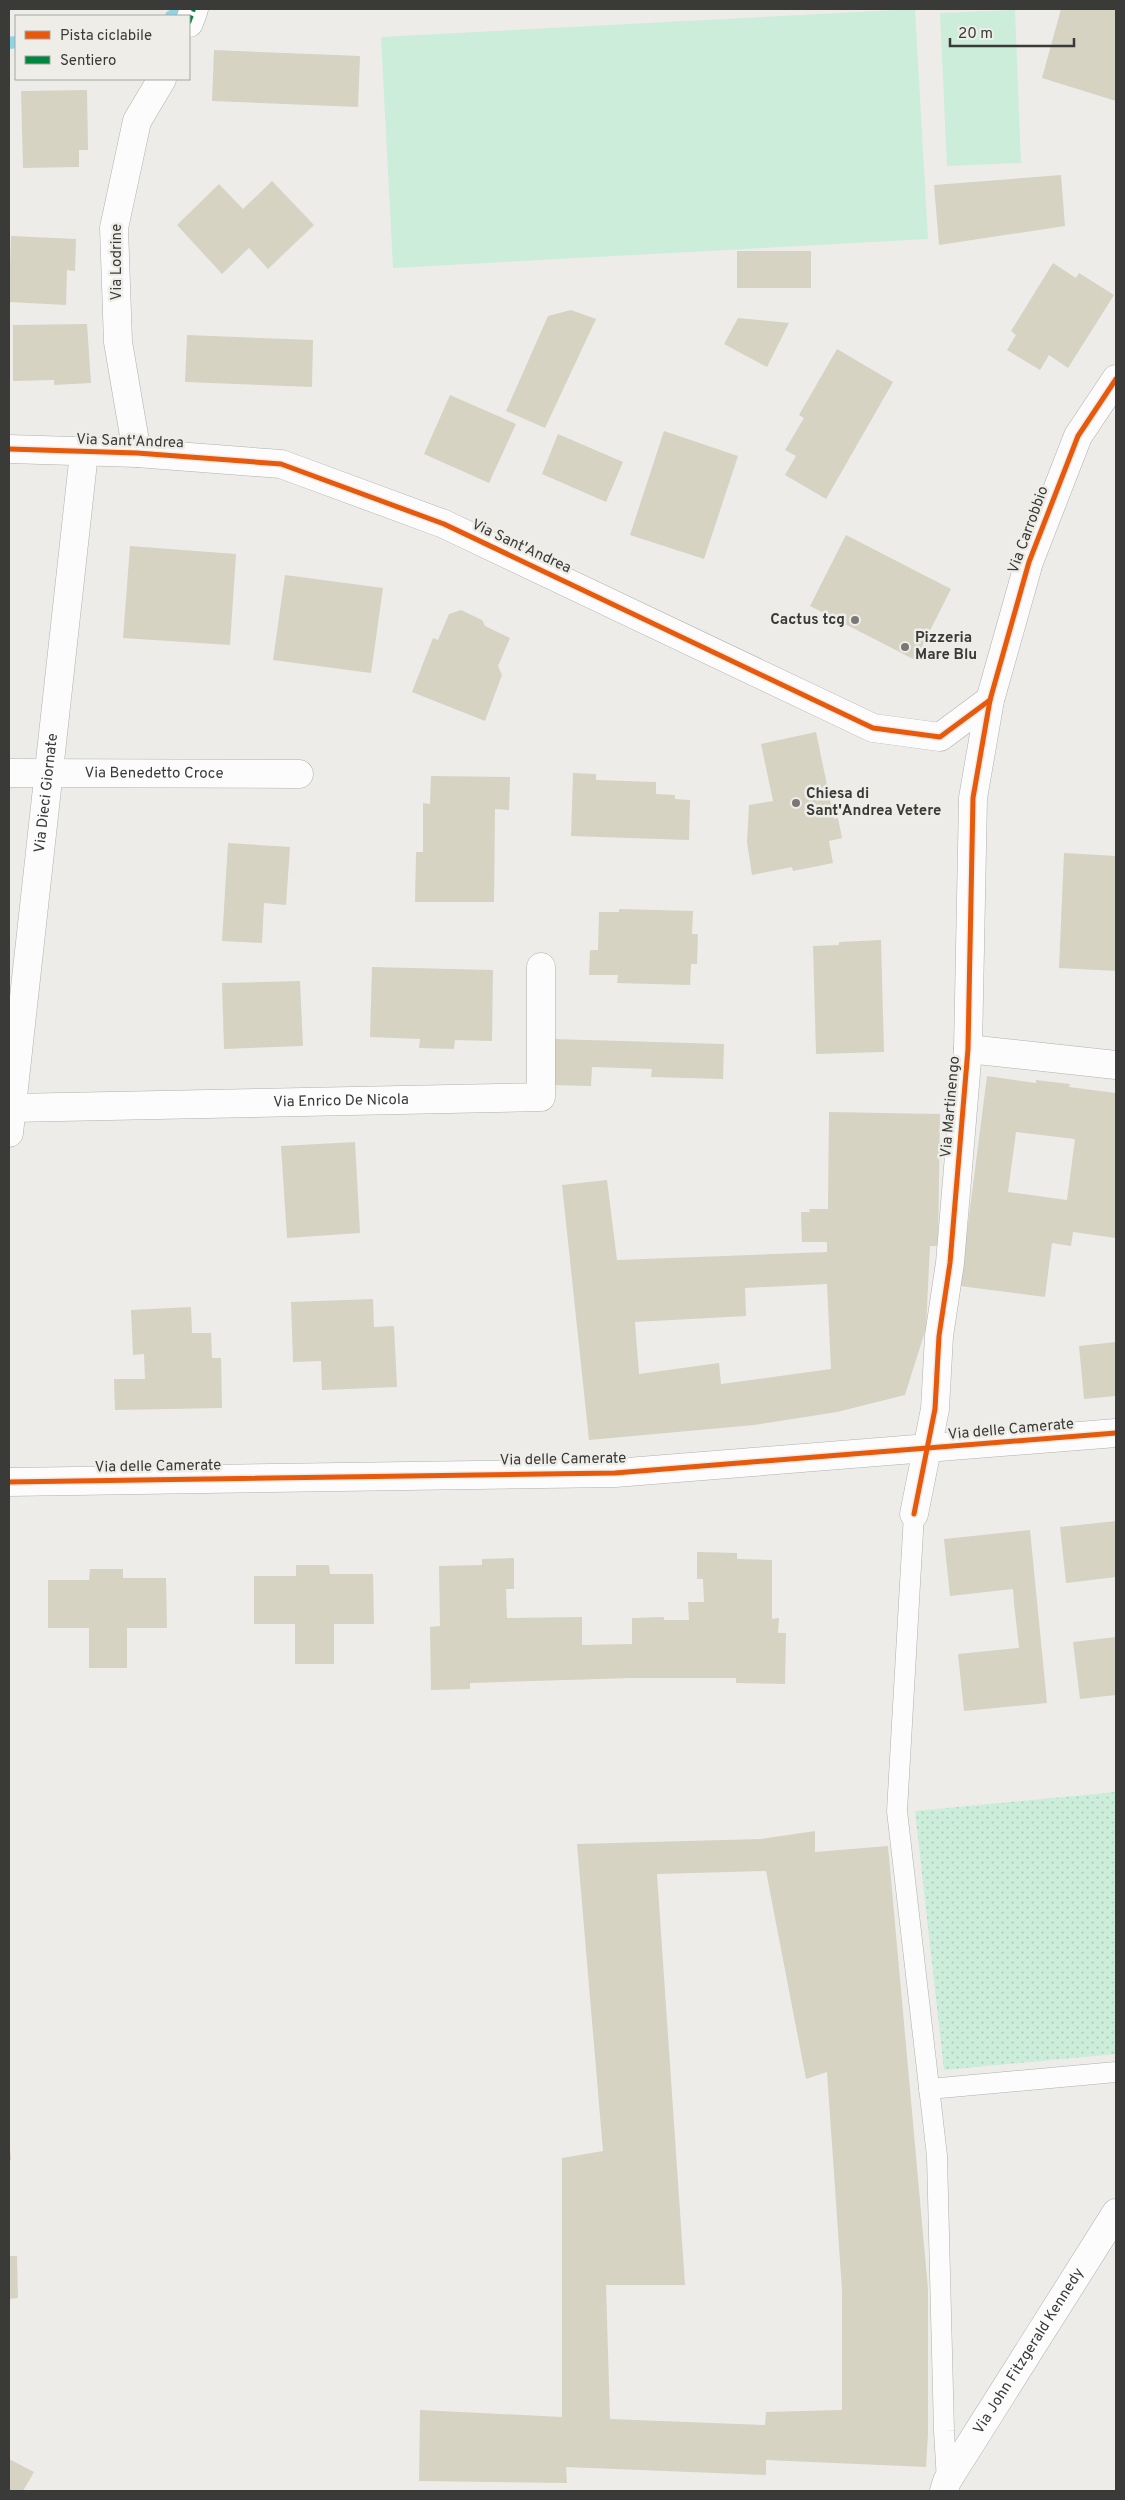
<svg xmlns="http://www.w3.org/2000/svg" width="1125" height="2500" viewBox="0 0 1125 2500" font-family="Overpass,sans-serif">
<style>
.grass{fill:url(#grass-dots)}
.pitch{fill:#cbedda}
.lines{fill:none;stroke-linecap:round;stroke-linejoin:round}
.stream{stroke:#8bd5e4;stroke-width:12}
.building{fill:#d6d3c2;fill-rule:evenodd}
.service-casing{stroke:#b0b0ae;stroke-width:21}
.pedestrian-casing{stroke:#b0b0ae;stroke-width:29}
.minor-casing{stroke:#b0b0ae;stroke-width:29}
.tertiary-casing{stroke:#b0b0ae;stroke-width:29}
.service{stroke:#fcfcfc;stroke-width:20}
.pedestrian{stroke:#fcfcfc;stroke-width:28}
.minor{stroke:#fcfcfc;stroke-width:28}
.tertiary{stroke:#fcfcfc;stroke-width:28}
.quiet{stroke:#00873e;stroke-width:4;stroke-dasharray:8 4;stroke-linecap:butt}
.cycleway-casing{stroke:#eeede8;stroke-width:8}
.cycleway{stroke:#e8590c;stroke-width:5}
.poi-dot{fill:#797876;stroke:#eeede8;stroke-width:2}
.labels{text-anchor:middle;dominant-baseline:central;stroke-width:5;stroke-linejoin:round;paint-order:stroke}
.street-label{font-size:15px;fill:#3a3a38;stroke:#eeede8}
.poi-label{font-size:15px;font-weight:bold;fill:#3a3a38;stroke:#eeede8;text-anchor:start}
</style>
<defs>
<pattern id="grass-dots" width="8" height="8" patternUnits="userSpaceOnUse" patternTransform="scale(1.25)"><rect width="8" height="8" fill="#cbedda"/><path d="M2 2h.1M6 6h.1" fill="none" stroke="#afccbc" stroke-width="1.8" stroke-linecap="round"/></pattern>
</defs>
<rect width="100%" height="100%" fill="#edece9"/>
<path class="grass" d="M1116 1792V2054L944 2070 915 1811Z"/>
<g class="pitch">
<path d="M915 9 928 239 393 268 381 37Z"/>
<path d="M1015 10 1021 163 947 166 940 13Z"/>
</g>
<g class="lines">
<g class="stream">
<path d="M171 16 194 11"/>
<path d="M9 43 16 42"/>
</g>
</g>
<g class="building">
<path d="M1061 9H1116V101L1042 78Z"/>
<path d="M214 50 360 56 358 107 212 101Z"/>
<path d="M87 90 88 150H79V167L23 168 21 91Z"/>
<path d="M1061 175 1065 226 939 245 934 185Z"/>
<path d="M272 181 314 225 268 269 249 248 222 274 177 225 219 184 243 209Z"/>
<path d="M11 236 76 239 75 271 67 270 66 305 9 302Z"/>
<rect x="737" y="251" width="74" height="37"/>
<path d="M1053 263 1076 278 1079 273 1114 295 1068 368 1049 355 1040 370 1007 350 1016 335 1011 331Z"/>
<path d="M571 310 596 319 545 428 506 411 548 316Z"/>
<path d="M738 318 789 323 767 367 724 344Z"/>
<path d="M87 324 91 383 54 385V380L13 381V325Z"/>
<path d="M187 335 313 340 312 387 185 382Z"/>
<path d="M837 349 893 382 826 499 785 475 796 456 785 450 804 418 799 415Z"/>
<path d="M450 395 516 424 489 483 424 454Z"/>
<path d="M664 431 738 456 704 559 630 535Z"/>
<path d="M558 434 623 462 606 502 542 474Z"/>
<path d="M846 535 951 589 915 660 810 606Z"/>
<path d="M130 546 236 554 230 645 123 638Z"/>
<path d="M285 575 383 588 371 673 273 660Z"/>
<path d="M461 610 482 620 485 626 510 638 498 666 502 675 485 721 412 692 433 638 438 640 449 614Z"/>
<path d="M816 732 834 819 838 818 842 838 829 841 833 863 793 871 792 867 752 875 747 842 749 805 773 801 761 744Z"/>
<path d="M573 773 596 774V780L656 782V794L675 795V799L690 800 689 840 571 836Z"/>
<path d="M431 776 510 777 509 810 495 809 494 902H415L416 852H423V803L430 804Z"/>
<path d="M228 843 290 847 286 905 264 903 262 943 222 941Z"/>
<path d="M1064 853 1116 856V971L1059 968Z"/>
<path d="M619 909 693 911 692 934H698L697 964H691L690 985 617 983 618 975H589L590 950H598L599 912H619Z"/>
<path d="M881 940 884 1052 816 1054 813 946 839 945V942Z"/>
<path d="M372 967 493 970 492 1041 455 1040 454 1049 419 1048 420 1039 370 1037Z"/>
<path d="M300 981 303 1046 224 1049 222 983Z"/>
<path d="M553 1039 724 1044 723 1079 651 1077 652 1069 592 1067 591 1086 551 1085Z"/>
<path d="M987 1076 1036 1083V1080L1070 1084 1069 1087 1116 1093V1238L1073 1232 1071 1246 1052 1243 1045 1297 960 1286ZM1016 1132 1075 1139 1067 1200 1008 1192Z"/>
<path d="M829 1112 940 1114 938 1246H930L926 1328 905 1395 837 1412 754 1425 589 1440 562 1185 607 1180 617 1260 827 1252V1242H802L801 1212H810L809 1209H828ZM827 1284 831 1369 721 1384 719 1363 639 1374 635 1322 746 1316 745 1288Z"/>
<path d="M355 1142 360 1233 287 1238 281 1146Z"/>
<path d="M373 1299 374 1327 394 1326 397 1387 322 1390 321 1361 293 1362 291 1302Z"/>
<path d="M191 1307 192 1333H211L212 1358H221L222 1408 115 1410 114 1379H145L144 1354 133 1355 131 1310Z"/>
<path d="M1116 1342V1396L1084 1399 1079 1346Z"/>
<path d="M1116 1521V1577L1066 1583 1060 1527Z"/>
<path d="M1030 1530 1047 1703 964 1711 958 1654 1019 1648 1014 1603 1013 1589 950 1596 944 1539Z"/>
<path d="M697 1552 737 1553V1559L772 1560V1619L779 1618 778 1633H786L785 1684 736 1683V1678H632L470 1683V1689L431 1690 430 1627 440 1626 439 1566 482 1565V1559L514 1558V1589H506L507 1618 582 1617V1645L632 1644V1618L664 1617V1620H689L688 1602H704L703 1579H697Z"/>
<path d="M296 1565H329L330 1574H373L374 1624H334V1664H295V1624H254V1576H296Z"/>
<path d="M90 1569H123V1578H166L167 1628H127V1668H89V1628H48V1580H89Z"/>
<path d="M1116 1637V1695L1080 1699 1073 1642Z"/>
<path d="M815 1831V1852L888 1846 928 2289V2434L926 2467 766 2460V2475L566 2467 567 2483 419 2481 420 2410 562 2417V2158L603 2151 577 1844 761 1839ZM766 1871 806 2079 827 2072 842 2290V2410L766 2412 765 2425 610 2419 606 2285H685L657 1874Z"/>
<path d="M9 2137 11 2160H9Z"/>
<path d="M9 2256H17L18 2298 9 2299Z"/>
<path d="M9 2459 34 2472 23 2491H9Z"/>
</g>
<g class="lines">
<defs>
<g id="service">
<path d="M914 1514 897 1811 937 2156 944 2431 947 2481"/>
<path d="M929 2089 1116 2072"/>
</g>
<path id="pedestrian" d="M189 23 194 9"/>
<g id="minor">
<path d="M9 449 137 453 281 464 444 524 873 728 940 737 990 700"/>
<path d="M137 453 118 342 114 228 137 121 162 79"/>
<path id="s1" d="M9 773 299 774"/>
<path d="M968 1049 1116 1065"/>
<path id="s2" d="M12 1108 541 1097V967"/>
<path id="s3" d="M9 1133 84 453"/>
<path d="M9 1482 615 1473 1116 1433"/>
<path d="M914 1514 935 1409 939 1336 950 1263 968 1049 973 798 990 700 1029 562 1078 436 1116 379"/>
</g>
<g id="tertiary">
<path id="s4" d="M944 2491 947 2481 1116 2213"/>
</g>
</defs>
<use href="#service" class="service-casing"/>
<use href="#pedestrian" class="pedestrian-casing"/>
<use href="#minor" class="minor-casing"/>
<use href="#tertiary" class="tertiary-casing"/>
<use href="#service" class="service"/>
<use href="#pedestrian" class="pedestrian"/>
<use href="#minor" class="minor"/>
<use href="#tertiary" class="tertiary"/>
<path class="quiet" d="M189 23 194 9"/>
<defs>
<g id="cycleway">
<path d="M9 449 137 453 281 464 444 524 873 728 940 737 990 700"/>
<path d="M9 1482 615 1473 1116 1433"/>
<path d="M914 1514 935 1409 939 1336 950 1263 968 1049 973 798 990 700 1029 562 1078 436 1116 379"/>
</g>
</defs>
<use href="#cycleway" class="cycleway-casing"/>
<use href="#cycleway" class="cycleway"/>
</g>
<g class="poi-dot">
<circle cx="855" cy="620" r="5"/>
<circle cx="905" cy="647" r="5"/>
<circle cx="796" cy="803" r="5"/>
</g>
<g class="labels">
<g class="street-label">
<text transform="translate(117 262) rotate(-90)">Via Lodrine</text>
<text transform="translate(130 442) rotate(2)">Via Sant'Andrea</text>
<text transform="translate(1029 530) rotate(-70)">Via Carrobbio</text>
<text transform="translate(521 547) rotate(25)">Via Sant'Andrea</text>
<text stroke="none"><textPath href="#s1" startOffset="145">Via Benedetto Croce</textPath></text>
<text stroke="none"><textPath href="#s3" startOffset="342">Via Dieci Giornate</textPath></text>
<text stroke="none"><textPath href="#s2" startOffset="329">Via Enrico De Nicola</textPath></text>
<text transform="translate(951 1107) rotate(-85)">Via Martinengo</text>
<text transform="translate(1011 1430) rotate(-5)">Via delle Camerate</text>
<text transform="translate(563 1460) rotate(-1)">Via delle Camerate</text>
<text transform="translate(158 1467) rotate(-1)">Via delle Camerate</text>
<text stroke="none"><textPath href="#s4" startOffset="164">Via John Fitzgerald Kennedy</textPath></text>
</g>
<g class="poi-label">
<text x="845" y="620" text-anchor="end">Cactus tcg</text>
<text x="915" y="638">Pizzeria<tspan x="915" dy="17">Mare Blu</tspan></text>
<text x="806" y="794">Chiesa di<tspan x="806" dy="17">Sant'Andrea Vetere</tspan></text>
</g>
</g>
<rect width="1125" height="2500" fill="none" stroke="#3a3a38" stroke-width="20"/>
<rect x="15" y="15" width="175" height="65" fill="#eeede8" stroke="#a6a5a2"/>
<rect x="25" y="31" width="25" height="8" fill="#e8590c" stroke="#a6a5a2"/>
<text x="60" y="40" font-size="15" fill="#3a3a38">Pista ciclabile</text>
<rect x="25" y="56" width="25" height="8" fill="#00873e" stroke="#a6a5a2"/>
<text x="60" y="65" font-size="15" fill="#3a3a38">Sentiero</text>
<path d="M950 38v8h124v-8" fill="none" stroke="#3a3a38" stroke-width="2.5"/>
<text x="958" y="38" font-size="15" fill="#3a3a38" stroke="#eeede8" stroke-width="4" paint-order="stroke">20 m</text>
</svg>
